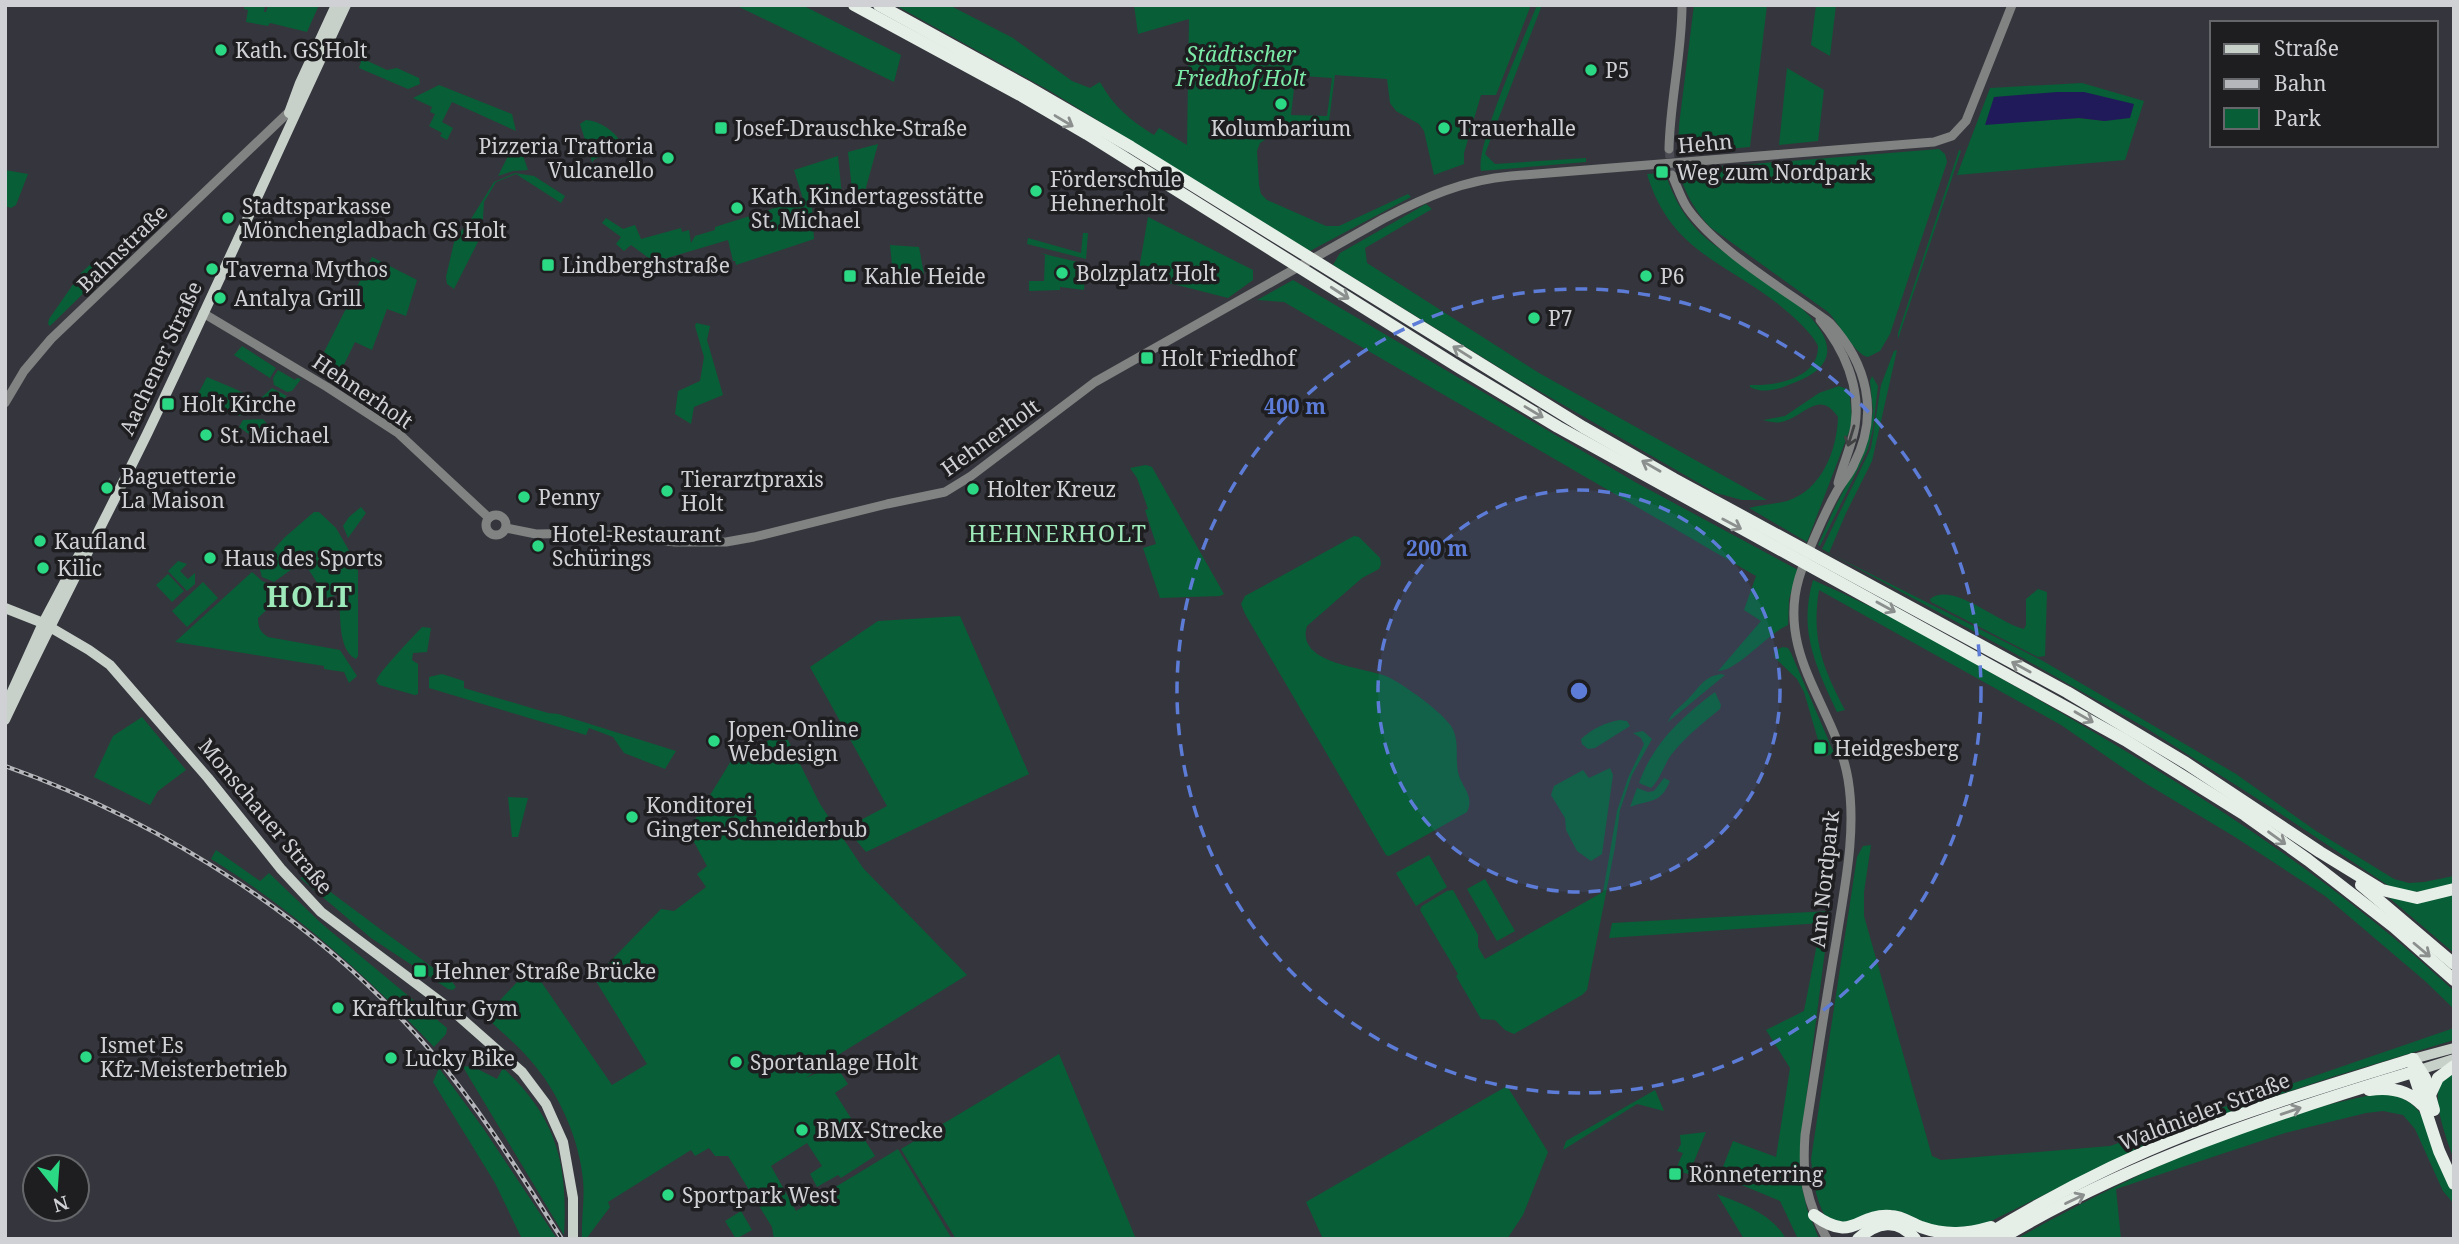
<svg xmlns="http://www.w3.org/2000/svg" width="2459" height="1244" viewBox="0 0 2459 1244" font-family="'Noto Serif',serif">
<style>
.green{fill:#085e36;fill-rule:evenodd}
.water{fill:#211a5a}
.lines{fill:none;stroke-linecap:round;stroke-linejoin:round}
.minor-tunnel{stroke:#4c4d54;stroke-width:9;stroke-dasharray:9 4.5;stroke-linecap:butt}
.minor{stroke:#808381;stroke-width:9}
.major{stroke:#c8d0ca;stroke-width:10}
.highway{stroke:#e5eee7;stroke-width:12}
.rail-casing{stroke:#b5b6bb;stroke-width:4.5}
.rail{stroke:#1e1e21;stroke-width:2;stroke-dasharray:5;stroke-linecap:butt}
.oneway{stroke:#8b908e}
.oneway2{stroke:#404143}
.ring{fill:none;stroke:#5c7cd7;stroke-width:3.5;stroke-dasharray:12 9}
.poi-dot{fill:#2bd884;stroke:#1e1e21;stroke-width:2.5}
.labels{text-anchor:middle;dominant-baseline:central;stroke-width:7;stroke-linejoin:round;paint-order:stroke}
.poi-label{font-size:21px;fill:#d0d1d5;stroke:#1e1e21;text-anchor:start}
.park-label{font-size:21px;font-style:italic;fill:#7beba8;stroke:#1e1e21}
.street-label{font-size:21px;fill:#d0d1d5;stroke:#1e1e21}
.neighbourhood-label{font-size:23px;letter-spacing:2px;fill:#9ee9b9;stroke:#1e1e21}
.district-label{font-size:28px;font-weight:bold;letter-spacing:2px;fill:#9ee9b9;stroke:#1e1e21}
.centre{fill:#5c7cd7;stroke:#1e1e21;stroke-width:3.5}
.ring-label{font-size:21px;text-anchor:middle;font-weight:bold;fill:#5c7cd7;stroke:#1e1e21;stroke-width:7;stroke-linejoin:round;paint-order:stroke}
</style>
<rect width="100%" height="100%" fill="#35363d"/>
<g class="green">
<path d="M245 5H265L264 12H266L268 5H319L307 32 270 23 268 26 246 22 248 10 244 9Z"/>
<path d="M735 5H802L901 55 894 82Z"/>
<path d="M895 5H949L1013 38 1072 81 1090 88 1100 82C1113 106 1131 121 1154 135L1159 128 1187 145 1189 19 1138 34 1134 5H1531L1496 95H1481L1464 153V164L1434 175 1424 131 1419 124 1396 111 1390 103 1387 79 1335 75 1329 121 1291 122 1260 143 1257 151 1259 185 1261 194 1267 200 1326 226H1339L1408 194 1411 197 1310 251 1050 91ZM1303 76 1332 78 1327 116 1291 115 1295 80H1303Z"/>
<path d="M1537 5H1542L1485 154 1495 164 1586 158V162L1481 171C1475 145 1525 36 1537 5Z"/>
<path d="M1694 5H1767L1750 147 1678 153 1679 125Z"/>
<path d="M1816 5H1836L1830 56 1811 45Z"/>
<path d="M346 51 387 70 397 68 419 78 420 84 408 89 359 68 361 62 343 56Z"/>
<path d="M1787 68 1824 90 1818 141 1779 145Z"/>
<path d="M2082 83 2144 101 2125 160 1957 175 1990 88ZM2134 104 2105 121 2079 118 1985 124Z"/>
<path d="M439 85 512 114 516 131 452 102 442 122 453 128 447 140 440 136 442 133 429 126 435 114 430 112 432 107 413 98Z"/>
<path d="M586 120C600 121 614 131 621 142V148L595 159 592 162 580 124Z"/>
<path d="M517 138 528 170 513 171 498 176Z"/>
<path d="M878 144 862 202 853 199 848 152Z"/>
<path d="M1939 149 1945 154 1947 162 1890 334 1880 351 1868 357C1855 355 1839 323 1828 312L1710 227C1694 210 1685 192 1678 170Z"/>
<path d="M1959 150 1961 151 1898 339V333Z"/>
<path d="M838 156 842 196 811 190 814 239 736 265 735 261H733L728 240 654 262 631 245 624 251 616 244 621 237 602 223 606 218 623 229 635 225 641 239 681 228 682 232 689 230 691 243 695 236 715 230V227L803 199 794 170Z"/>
<path d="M5 170 28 174 16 205 11 208 5 206Z"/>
<path d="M515 173 534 176 565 196 561 203 516 174 496 182 484 202 482 234 454 289 447 284 446 277 455 238 471 219 494 182Z"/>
<path d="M1665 173C1674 199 1686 222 1708 240 1739 266 1892 344 1796 382 1781 388 1766 395 1750 387V385C1775 386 1819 379 1818 346 1812 334 1800 323 1790 314 1733 263 1672 257 1647 174Z"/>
<path d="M1426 204 1432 209 1365 248 1367 263 1539 373 1767 500H1742L1716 493 1513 376 1333 265 1340 253Z"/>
<path d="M1148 217 1253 270V280L1228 298 1138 275Z"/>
<path d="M1083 233H1088L1086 259 1027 244 1028 238 1081 253Z"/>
<path d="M890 245 919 247 924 274 893 275Z"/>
<path d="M1040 253 1086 264 1084 290 1060 287V290L1029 291V281H1044L1045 255Z"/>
<path d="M372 257 417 280 406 316 387 309 372 350 355 342 335 383 315 370Z"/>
<path d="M93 262 105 272 106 277 94 283 50 326 48 324 49 319 81 273Z"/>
<path d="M1293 280 1635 482 1798 570 1789 599 1788 625C1767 634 1737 671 1718 671L1761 621 1744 610 1756 576 1284 302 1257 300Z"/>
<path d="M696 323 710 326 707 340 723 395 694 407 691 424 675 414 678 391 700 381 704 357 695 326Z"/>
<path d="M242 346 276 368 270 378 234 355Z"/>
<path d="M1897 350 1872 461 1846 513 1829 553 2043 661 2236 774 2316 831 2394 879 2409 883 2424 882 2454 876V884L2436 890 2413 892 2389 886 2275 810 2146 728 2012 652 1822 549 1871 448 1881 385 1894 351Z"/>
<path d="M278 370 295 380 297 378 301 379 292 391 287 392 274 385 273 378Z"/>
<path d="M1872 376 1878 386 1873 429 1868 449 1820 546 1818 545 1834 509 1867 444 1873 411 1870 381Z"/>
<path d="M207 377C222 384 236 388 250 397L240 416 197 396Z"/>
<path d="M1839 386 1849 390 1852 417 1850 429 1807 542 1749 508C1762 505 1775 504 1787 501 1822 490 1837 450 1838 417 1820 390 1806 414 1785 421 1778 424 1771 422 1763 420L1785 416 1819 393Z"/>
<path d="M272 388 287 396 267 413H263L261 398Z"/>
<path d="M263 419 267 424 257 440 239 427 243 420Z"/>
<path d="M1146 465 1152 467 1224 594 1220 596 1160 598 1143 548 1156 544 1145 510 1148 509 1137 478 1130 468Z"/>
<path d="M361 507 366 513 348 538 343 526 349 517Z"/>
<path d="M314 512H319L336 528 358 566V656L356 659C337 650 341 613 339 594L327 598 303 561 274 582 262 577 259 566 284 538Z"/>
<path d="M1354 536 1359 537 1380 558 1381 564 1379 569 1362 578 1307 626C1295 665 1366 667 1388 677 1403 684 1441 711 1451 726 1460 739 1455 757 1458 772 1461 787 1475 795 1467 812L1389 856 1386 855 1245 614 1241 604 1245 596Z"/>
<path d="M178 561 187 564 180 571 188 579 195 573V584L187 591 168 571Z"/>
<path d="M252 572 262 581 285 592 258 618C258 627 260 632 268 637L340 650 357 676 349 683 344 672 324 669V666L175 642Z"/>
<path d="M168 574 184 591 172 602 156 585Z"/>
<path d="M1813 580C1890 613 1964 657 2037 699 2185 784 2329 874 2454 991V1009L2425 981 2325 896 2235 837 2145 783 2061 725 1819 590C1811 639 1823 668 1845 710L1837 712C1816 666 1798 631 1813 580Z"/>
<path d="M203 582 218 598 187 627 172 611Z"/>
<path d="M2038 589 2047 592 2045 656 2038 657 1931 602 1930 599C1953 581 1999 624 2024 629L2026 625V599Z"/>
<path d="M960 616 1029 774 866 852 846 828 887 806 810 667 878 621Z"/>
<path d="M422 627 431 628 427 652 413 653 412 660 418 664V694L415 695 379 685 376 681C378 673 413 637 422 627Z"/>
<path d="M1783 647 1788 648 1791 653 1834 753 1823 757 1804 692 1797 679 1774 657 1775 650Z"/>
<path d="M442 674 464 681V688L548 713 558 714 676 751 665 769 624 753 613 737 589 728 586 735 429 688V677Z"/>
<path d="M1721 674 1725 675 1668 722C1671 713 1679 708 1686 701 1699 689 1702 677 1721 674Z"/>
<path d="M1715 692 1721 705 1720 709C1703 723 1685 737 1671 755 1664 765 1660 780 1651 788L1639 783C1653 743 1683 716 1715 692Z"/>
<path d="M142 717 186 770 158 791 150 805 94 777 113 736Z"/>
<path d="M1620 720 1627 721 1630 726 1595 748 1588 749 1582 744 1581 739C1592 729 1606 722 1620 720Z"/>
<path d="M1643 731 1652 739 1632 775 1620 810 1615 847 1587 990 1582 995 1514 1034 1505 1030 1495 1020 1481 1019 1456 976 1458 974 1420 910 1422 906 1447 891 1453 890 1478 935V947L1485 959 1603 892 1617 811 1628 778 1644 744 1641 738 1633 733Z"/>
<path d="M784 732 820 804 863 868 967 975 830 1060 806 1078 835 1064 848 1084 835 1093 875 1156 841 1178 838 1175 817 1187 810 1174 822 1166 807 1143 771 1166 796 1211 898 1149 952 1239H774L772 1227 728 1156H715L709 1148 695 1156 691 1150 608 1202 610 1207 586 1239H582C581 1219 585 1200 583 1180 580 1142 560 1096 536 1067 523 1050 506 1036 490 1021L488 1017 490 1011 531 967 612 1085 647 1064 594 978 661 909 674 911 706 887 697 874 707 866 688 831 731 761Z"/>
<path d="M1610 768 1613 775 1602 854 1591 861 1577 851 1566 830 1565 818 1551 795 1554 786 1583 770 1589 778Z"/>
<path d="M1664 778 1670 781C1660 805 1650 799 1630 807L1637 788 1648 792 1654 791Z"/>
<path d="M508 797 528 798 518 837H512Z"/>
<path d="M1871 845 1864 892V916L1932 1156 1941 1160 2110 1146 2454 1028V1040L2335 1076 2249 1105 2078 1178 1985 1224 1966 1230 1939 1229 1902 1212 1889 1210H1882L1846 1224 1825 1216C1815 1198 1813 1179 1811 1159L1857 857 1863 846Z"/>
<path d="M216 850 260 881 269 873 322 924 447 1028 446 1034 434 1047C367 976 294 910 211 859Z"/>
<path d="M1429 855 1447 887 1416 906 1396 873Z"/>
<path d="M304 876H310C357 913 406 947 453 983L456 987 453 990 448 989 371 938 300 878Z"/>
<path d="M1485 879 1515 931 1497 941 1467 889Z"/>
<path d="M2454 893V953L2387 896Z"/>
<path d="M1830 911 1802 1131 1799 1174 1807 1209 1819 1239H1798L1780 1201 1737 1183 1732 1184 1718 1180 1733 1141 1776 1157 1790 1068 1766 1030 1804 1011 1821 923 1609 938 1612 923Z"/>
<path d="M454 1052 466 1067 470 1065 497 1079 503 1068C557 1117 568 1165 564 1235Z"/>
<path d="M1059 1054 1136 1239H956L901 1149Z"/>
<path d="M439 1068 483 1128 557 1239H522L495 1183 433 1082Z"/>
<path d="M2454 1070V1159C2447 1141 2431 1099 2441 1082 2444 1078 2450 1074 2454 1070Z"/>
<path d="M1507 1086 1548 1152 1523 1215 1507 1239H1323L1306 1202Z"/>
<path d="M1655 1090 1664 1111 1637 1104 1563 1150 1566 1141Z"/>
<path d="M2381 1093C2441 1099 2425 1155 2454 1192V1204L2443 1191 2415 1129 2403 1115 2383 1111 2366 1113 2285 1133 2116 1189 2121 1239H2016C2130 1176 2252 1117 2381 1093Z"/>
<path d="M1706 1132 1689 1174 1675 1171 1683 1153 1677 1151 1681 1144 1680 1135Z"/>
<path d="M1717 1194C1743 1204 1772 1214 1786 1239H1744Z"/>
<path d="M741 1211 752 1230 736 1239 725 1221Z"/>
</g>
<path class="water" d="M2057 92H2084L2134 104 2130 118 2105 121 2079 118 1985 125 1994 97Z"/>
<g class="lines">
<path class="minor-tunnel" d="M1669 149 1672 175"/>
<g class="minor">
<path d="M1669 149C1670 101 1682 53 1682 5"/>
<path d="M1672 175C1677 186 1681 199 1688 209 1719 252 1787 291 1830 323 1867 363 1880 414 1854 464 1850 474 1842 482 1837 491 1825 512 1806 555 1799 578 1776 656 1836 708 1848 779 1857 833 1844 889 1836 942 1825 1006 1815 1071 1805 1135 1802 1178 1806 1201 1827 1239"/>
<path d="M203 313 327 387 398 433 489 518"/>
<path d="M1820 320C1844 349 1861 387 1855 426 1852 445 1843 464 1838 483"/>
<path d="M5 403 24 371 51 339 293 108"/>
<circle cx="496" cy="525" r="10"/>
<path d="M506 528 536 534 594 533 675 542H726L754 537 887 504 945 492 971 476 1095 382 1383 219C1425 197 1464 180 1511 176L1934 142 1952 136 1966 121 2012 5"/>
</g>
<g class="major">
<path d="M289 113 300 83 336 5"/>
<path d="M5 608 43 623 89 650 110 665 208 778 281 869 321 912 454 1012 522 1072 546 1104 563 1142 573 1198V1239"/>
<path d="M5 707 43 623 79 555"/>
<path d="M5 720C50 624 100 530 147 434 215 292 279 148 346 5"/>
<path d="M2413 1059 2454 1048"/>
<path d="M2413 1072 2454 1059"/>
</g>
<g class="highway">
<path d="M854 5 1022 96 1087 134 1460 368 1558 427 2125 740 2245 815 2308 860 2394 927 2454 980"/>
<path d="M879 5 1026 86 1131 147 1583 427 1674 479 2067 692 2186 763 2320 852 2382 890 2417 898 2454 889"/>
<path d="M2361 885 2454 964"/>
<path d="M2413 1059 2425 1078 2434 1110"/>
<path d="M2413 1063 2415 1078 2439 1151 2454 1184"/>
<path d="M2369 1090C2388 1087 2408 1090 2422 1105"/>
<path d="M2430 1095 2438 1078 2454 1066"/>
<path d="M1814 1215C1855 1244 1855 1213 1891 1216 1901 1216 1911 1223 1921 1227 1946 1236 1967 1234 1991 1227"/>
<path d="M1858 1239C1876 1222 1898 1217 1915 1239"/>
<path d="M1980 1239C2045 1199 2114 1163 2185 1135 2259 1106 2337 1083 2413 1059"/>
<path d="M2000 1239C2129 1162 2270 1115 2413 1072"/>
</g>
<defs>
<path id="rail" d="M5 766C168 824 323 924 435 1056 483 1113 522 1177 562 1239"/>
</defs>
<use href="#rail" class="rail-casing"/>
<use href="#rail" class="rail"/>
</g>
<defs><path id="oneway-shaft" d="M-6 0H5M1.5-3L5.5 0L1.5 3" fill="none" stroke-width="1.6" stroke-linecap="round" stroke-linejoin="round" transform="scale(1.75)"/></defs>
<g class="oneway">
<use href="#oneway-shaft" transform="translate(1064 121) rotate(31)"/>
<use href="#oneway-shaft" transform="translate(1340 293) rotate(33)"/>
<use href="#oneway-shaft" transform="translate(1462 352) rotate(-148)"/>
<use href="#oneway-shaft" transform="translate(1534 412) rotate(31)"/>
<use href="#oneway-shaft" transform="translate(1651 466) rotate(-150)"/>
<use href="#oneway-shaft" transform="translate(1732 524) rotate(28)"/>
<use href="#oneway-shaft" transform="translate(1886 607) rotate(29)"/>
<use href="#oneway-shaft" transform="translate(2021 667) rotate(-151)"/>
<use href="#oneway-shaft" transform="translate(2084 717) rotate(30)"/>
<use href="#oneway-shaft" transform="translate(2277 838) rotate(36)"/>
<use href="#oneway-shaft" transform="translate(2422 950) rotate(40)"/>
<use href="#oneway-shaft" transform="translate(2291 1111) rotate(-19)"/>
<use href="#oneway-shaft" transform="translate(2075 1199) rotate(-26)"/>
</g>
<use class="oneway2" href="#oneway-shaft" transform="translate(1851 436) rotate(107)"/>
<circle cx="1579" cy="691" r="201" fill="#5c7cd7" fill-opacity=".12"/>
<g class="ring">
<circle cx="1579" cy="691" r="201"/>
<circle cx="1579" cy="691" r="402"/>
</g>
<g class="poi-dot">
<circle cx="221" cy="50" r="7"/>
<circle cx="1591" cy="70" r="7"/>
<circle cx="1281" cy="104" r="7"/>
<rect x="714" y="121" width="14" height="14" rx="3.5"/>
<circle cx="1444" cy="128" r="7"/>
<circle cx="668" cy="158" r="7"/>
<rect x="1655" y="165" width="14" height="14" rx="3.5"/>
<circle cx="1036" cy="191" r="7"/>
<circle cx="737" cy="208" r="7"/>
<circle cx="228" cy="218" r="7"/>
<rect x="541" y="258" width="14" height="14" rx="3.5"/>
<circle cx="212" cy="269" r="7"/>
<circle cx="1062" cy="273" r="7"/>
<rect x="843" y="269" width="14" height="14" rx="3.5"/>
<circle cx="1646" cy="276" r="7"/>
<circle cx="220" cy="298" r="7"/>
<circle cx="1534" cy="318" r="7"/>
<rect x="1140" y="351" width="14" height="14" rx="3.5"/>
<rect x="161" y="397" width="14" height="14" rx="3.5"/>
<circle cx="206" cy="435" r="7"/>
<circle cx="107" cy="488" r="7"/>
<circle cx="973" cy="489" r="7"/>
<circle cx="667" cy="491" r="7"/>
<circle cx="524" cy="497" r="7"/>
<circle cx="40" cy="541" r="7"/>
<circle cx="538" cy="546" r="7"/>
<circle cx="210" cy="558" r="7"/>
<circle cx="43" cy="568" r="7"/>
<circle cx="714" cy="741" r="7"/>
<rect x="1813" y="741" width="14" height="14" rx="3.5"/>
<circle cx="632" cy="817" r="7"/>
<rect x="413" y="964" width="14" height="14" rx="3.5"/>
<circle cx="338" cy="1008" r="7"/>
<circle cx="86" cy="1057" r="7"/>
<circle cx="391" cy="1058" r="7"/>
<circle cx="736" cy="1062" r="7"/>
<circle cx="802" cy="1130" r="7"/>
<rect x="1668" y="1167" width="14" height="14" rx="3.5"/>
<circle cx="668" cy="1195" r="7"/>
</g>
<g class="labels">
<g class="poi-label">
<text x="235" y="50">Kath. GS Holt</text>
<text x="1605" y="70">P5</text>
<text x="735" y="128">Josef-Drauschke-Straße</text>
<text x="1281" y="128" text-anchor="middle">Kolumbarium</text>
<text x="1458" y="128">Trauerhalle</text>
<text x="654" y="146" text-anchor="end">Pizzeria Trattoria<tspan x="654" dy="24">Vulcanello</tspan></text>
<text x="1676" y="172">Weg zum Nordpark</text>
<text x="1050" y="179">Förderschule<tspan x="1050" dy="24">Hehnerholt</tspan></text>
<text x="751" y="196">Kath. Kindertagesstätte<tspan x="751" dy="24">St. Michael</tspan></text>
<text x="242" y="206">Stadtsparkasse<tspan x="242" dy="24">Mönchengladbach GS Holt</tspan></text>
<text x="562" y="265">Lindberghstraße</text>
<text x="226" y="269">Taverna Mythos</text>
<text x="1076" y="273">Bolzplatz Holt</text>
<text x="864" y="276">Kahle Heide</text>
<text x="1660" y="276">P6</text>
<text x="234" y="298">Antalya Grill</text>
<text x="1548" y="318">P7</text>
<text x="1161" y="358">Holt Friedhof</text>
<text x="182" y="404">Holt Kirche</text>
<text x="220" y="435">St. Michael</text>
<text x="121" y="476">Baguetterie<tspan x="121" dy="24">La Maison</tspan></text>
<text x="681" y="479">Tierarztpraxis<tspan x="681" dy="24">Holt</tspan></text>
<text x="987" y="489">Holter Kreuz</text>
<text x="538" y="497">Penny</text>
<text x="552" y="534">Hotel-Restaurant<tspan x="552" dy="24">Schürings</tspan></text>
<text x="54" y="541">Kaufland</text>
<text x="224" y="558">Haus des Sports</text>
<text x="57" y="568">Kilic</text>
<text x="728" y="729">Jopen-Online<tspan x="728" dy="24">Webdesign</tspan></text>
<text x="1834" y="748">Heidgesberg</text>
<text x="646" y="805">Konditorei<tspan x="646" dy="24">Gingter-Schneiderbub</tspan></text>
<text x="434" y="971">Hehner Straße Brücke</text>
<text x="352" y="1008">Kraftkultur Gym</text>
<text x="100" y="1045">Ismet Es<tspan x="100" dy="24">Kfz-Meisterbetrieb</tspan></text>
<text x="405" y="1058">Lucky Bike</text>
<text x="750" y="1062">Sportanlage Holt</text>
<text x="816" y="1130">BMX-Strecke</text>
<text x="1689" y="1174">Rönneterring</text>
<text x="682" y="1195">Sportpark West</text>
</g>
<g class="park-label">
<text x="1241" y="54">Städtischer<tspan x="1241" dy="24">Friedhof Holt</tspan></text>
</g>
<g class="street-label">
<text transform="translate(1705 143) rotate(-5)">Hehn</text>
<text transform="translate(122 248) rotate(-44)">Bahnstraße</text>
<text transform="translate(160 358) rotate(-65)">Aachener Straße</text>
<text transform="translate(363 391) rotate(34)">Hehnerholt</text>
<text transform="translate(990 437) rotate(-36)">Hehnerholt</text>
<text transform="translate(266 816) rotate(50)">Monschauer Straße</text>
<text transform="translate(1824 879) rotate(-84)">Am Nordpark</text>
<text transform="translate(2204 1111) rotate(-21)">Waldnieler Straße</text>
</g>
<g class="neighbourhood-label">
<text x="1058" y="533">HEHNERHOLT</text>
</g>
<g class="district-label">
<text x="310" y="596">HOLT</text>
</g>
</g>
<circle cx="1579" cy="691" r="10" class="centre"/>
<g class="ring-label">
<text x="1295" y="414">400 m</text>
<text x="1437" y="556">200 m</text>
</g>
<rect width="2459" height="1244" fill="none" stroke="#d0d1d5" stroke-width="14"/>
<rect x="2210" y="21" width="228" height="126" fill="#1e1e21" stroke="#656669" stroke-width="2"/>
<rect x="2224" y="44" width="35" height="10" fill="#c8d0ca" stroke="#656669" stroke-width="2"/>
<text x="2274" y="56" font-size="21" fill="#d0d1d5">Straße</text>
<rect x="2224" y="79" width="35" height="10" fill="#b5b6bb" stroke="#656669" stroke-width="2"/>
<text x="2274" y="91" font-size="21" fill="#d0d1d5">Bahn</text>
<rect x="2224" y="108" width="35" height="21" fill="#085e36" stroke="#656669" stroke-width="2"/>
<text x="2274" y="126" font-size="21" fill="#d0d1d5">Park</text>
<g transform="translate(56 1188) rotate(163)"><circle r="33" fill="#1e1e21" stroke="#656669" stroke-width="2"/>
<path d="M0-5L12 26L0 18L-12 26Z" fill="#2bd884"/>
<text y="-10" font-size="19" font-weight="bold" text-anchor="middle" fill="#d0d1d5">N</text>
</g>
</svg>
